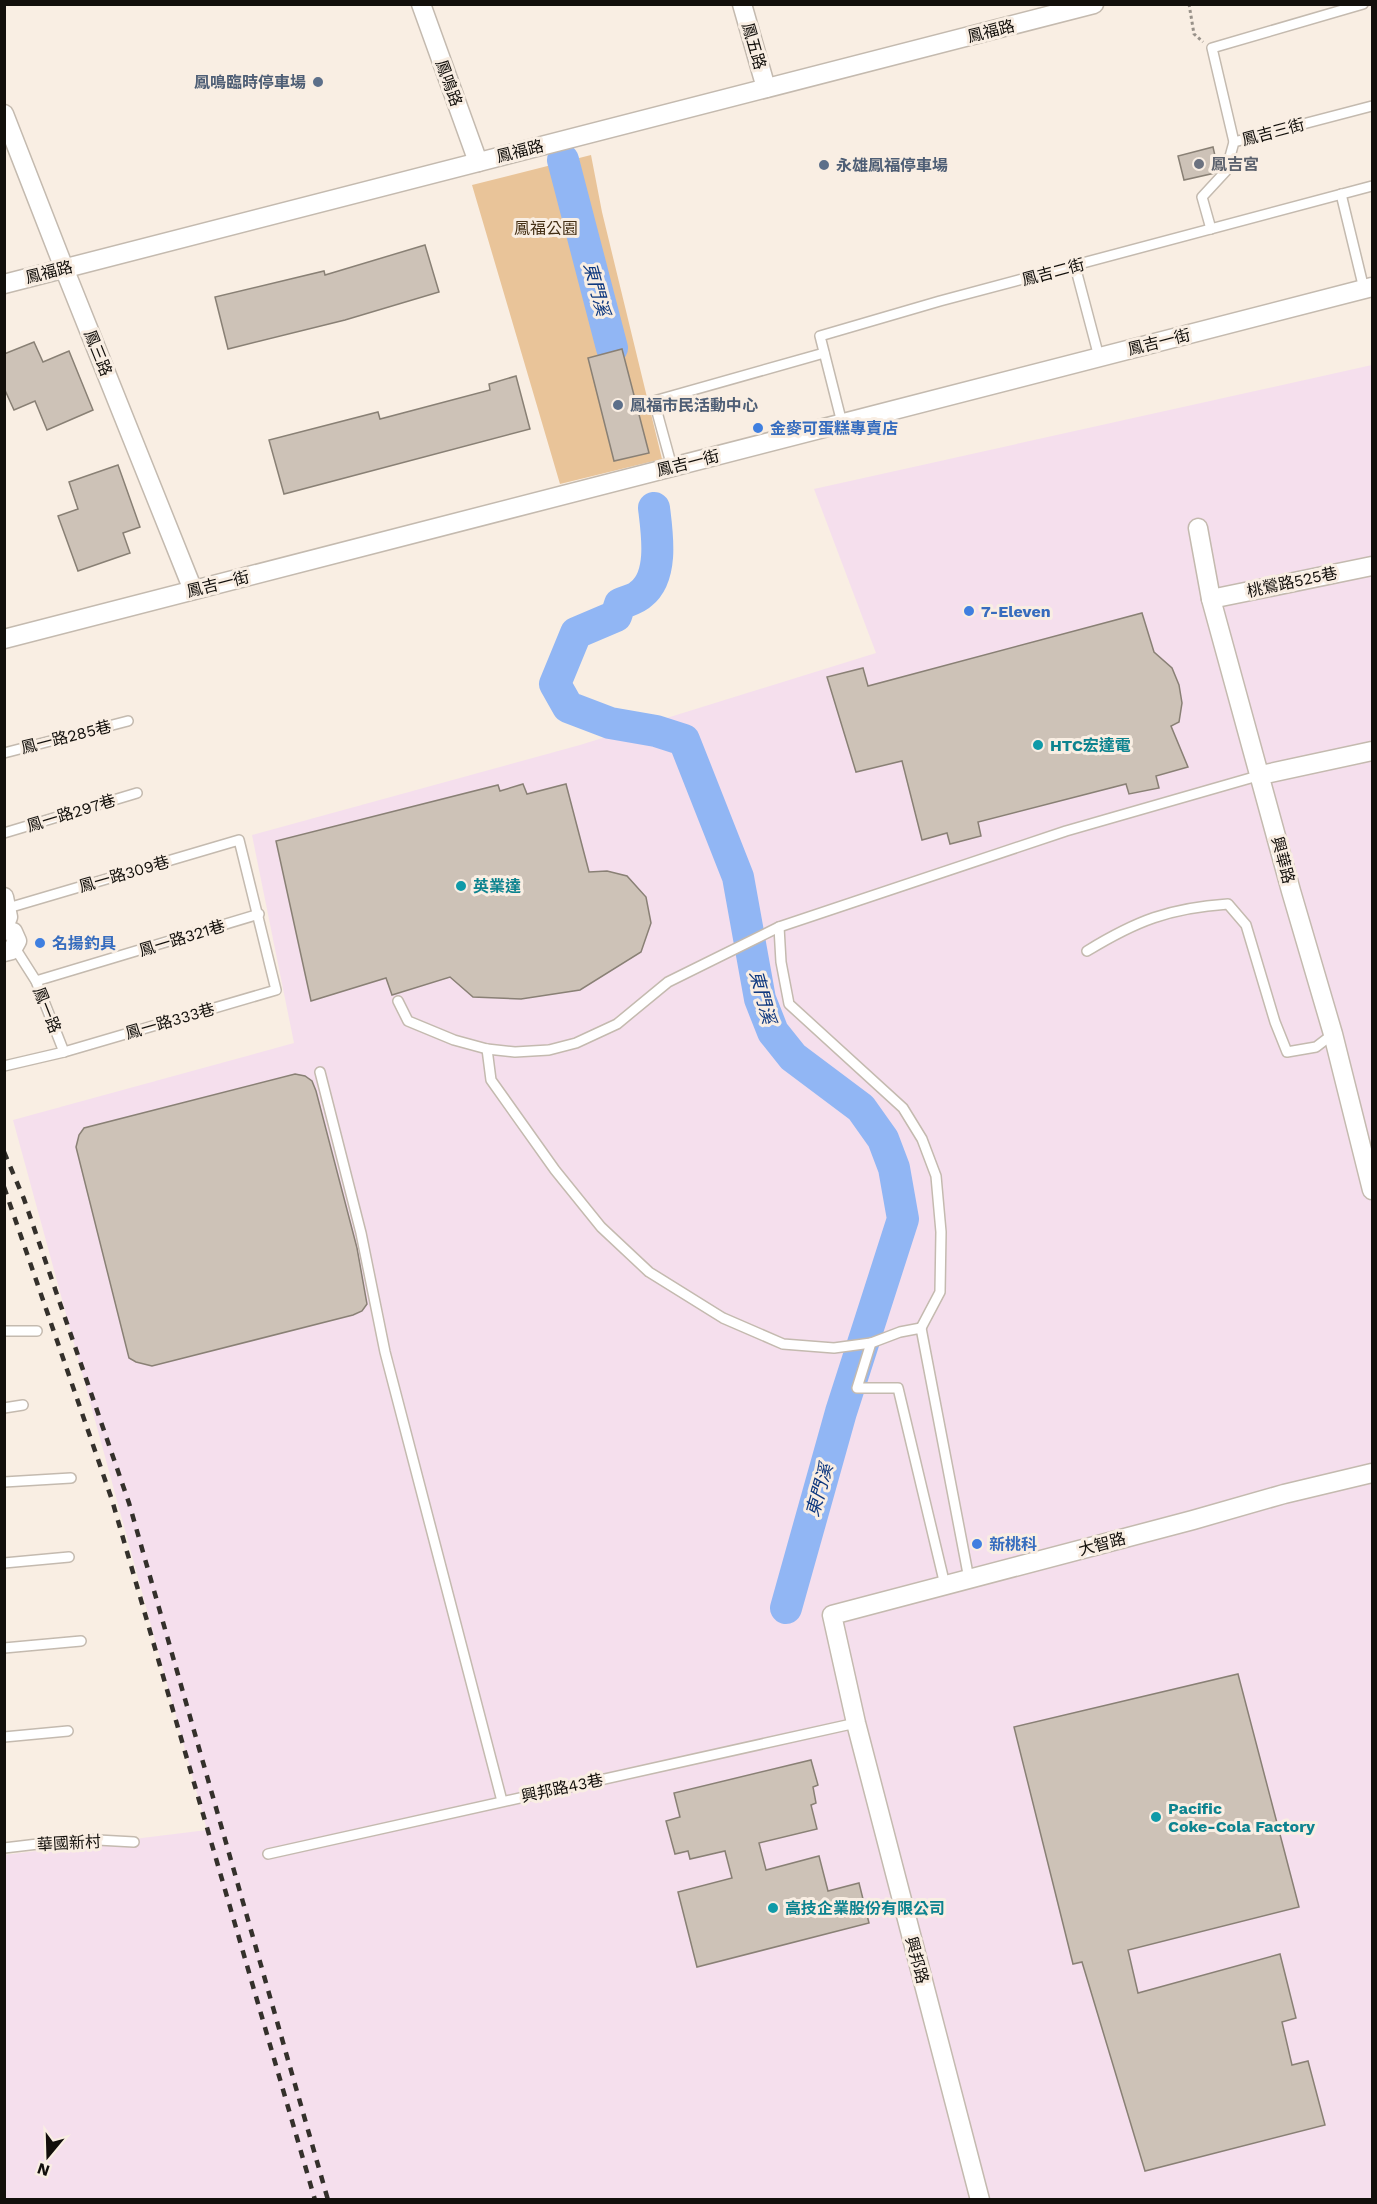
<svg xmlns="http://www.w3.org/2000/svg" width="1377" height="2204" viewBox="0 0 1377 2204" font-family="'Work Sans','Noto Sans TC',sans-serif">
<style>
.industrial{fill:#f5dfed}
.green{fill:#e9c499}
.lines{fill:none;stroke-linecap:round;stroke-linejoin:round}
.river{stroke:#91b6f4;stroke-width:32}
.building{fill:#cdc2b7;stroke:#898075;stroke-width:1.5}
.lane-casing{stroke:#c4baaf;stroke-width:12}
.street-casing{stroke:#c4baaf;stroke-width:21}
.path{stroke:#989189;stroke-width:3;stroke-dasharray:3 3;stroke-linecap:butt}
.lane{stroke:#fff;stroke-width:9}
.street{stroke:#fff;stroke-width:18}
.rail{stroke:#34302b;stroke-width:4.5;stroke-dasharray:8 8;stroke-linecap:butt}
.service-dot{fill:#5c6f8a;stroke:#f9eee3;stroke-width:2}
.worship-dot{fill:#6b7280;stroke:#f9eee3;stroke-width:2}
.shop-dot{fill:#3f7fe0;stroke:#f9eee3;stroke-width:2}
.culture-dot{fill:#0f9aa8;stroke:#f9eee3;stroke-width:2}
.labels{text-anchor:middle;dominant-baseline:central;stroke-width:6;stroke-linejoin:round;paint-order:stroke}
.street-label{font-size:16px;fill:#120f0b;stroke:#f9eee3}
.service-label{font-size:16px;font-weight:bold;fill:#4e5e75;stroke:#f9eee3;text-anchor:start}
.worship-label{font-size:16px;font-weight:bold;fill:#5b616d;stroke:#f9eee3;text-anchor:start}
.park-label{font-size:16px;fill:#432e13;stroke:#f9eee3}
.shop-label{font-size:16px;font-weight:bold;fill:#366cbe;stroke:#f9eee3;text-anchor:start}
.culture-label{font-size:16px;font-weight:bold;fill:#0d838f;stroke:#f9eee3;text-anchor:start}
.water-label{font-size:18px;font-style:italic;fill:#0e387f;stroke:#f9eee3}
</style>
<rect width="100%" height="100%" fill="#f9eee3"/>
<path class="industrial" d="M1372 365V2199H5L4 1855 207 1830 13 1120 294 1043 252 835 580 745 876 653 814 489Z"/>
<path class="green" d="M591 155 602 212 662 459 560 484 472 185Z"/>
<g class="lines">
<g class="river">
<path d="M563 160 612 348"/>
<path d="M654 508C657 533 664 576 641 594 636 599 627 601 620 604L616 616 576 633 555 684 568 707 610 723 656 731 684 740 738 877 760 999 773 1032 793 1057 861 1108 883 1139 894 1168 903 1219 841 1412 786 1608"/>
</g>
</g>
<g class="building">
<path d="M1213 147 1218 169 1215 173 1184 180 1178 156Z"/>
<path d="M425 245 439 292 345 320 228 349 215 297 324 271 325 275Z"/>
<path d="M34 342 43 362 69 351 93 410 47 430 35 401 14 410 4 388V354Z"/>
<path d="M622 349 649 453 614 461 588 358Z"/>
<path d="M516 376 530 429 284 494 269 440 378 412 380 419 490 390 489 384Z"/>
<path d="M118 465 140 527 123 533 130 553 78 571 58 516 78 509 69 482Z"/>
<path d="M1142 613 1154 652 1172 668 1179 685 1182 703 1179 722 1171 726 1188 767 1156 776 1159 788 1129 794 1126 784 978 822 981 836 950 844 947 833 922 840 902 761 856 772 827 677 863 668 868 686Z"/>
<path d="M523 784 527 794 566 784 589 872 607 871 627 876 646 897 651 923 641 952 580 990 521 999 473 997 450 977 392 995 386 978 311 1001 276 841 498 785 500 791Z"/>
<path d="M295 1074 305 1076 312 1081 316 1091 357 1248 367 1304 362 1311 353 1315 152 1366 136 1362 129 1358 76 1147 79 1135 84 1128Z"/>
<path d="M1238 1674 1299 1907 1128 1950 1138 1993 1280 1954 1296 2018 1282 2022 1292 2065 1308 2061 1325 2125 1145 2171 1082 1962 1073 1964 1014 1727Z"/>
<path d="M811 1760 818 1785 813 1787 816 1803 811 1805 817 1829 759 1843 766 1870 819 1856 828 1891 859 1883 869 1923 697 1967 678 1892 732 1878 725 1851 690 1859 688 1851 675 1854 666 1821 680 1817 674 1793Z"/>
</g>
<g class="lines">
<defs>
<g id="lane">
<path d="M1234 142 1212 48 1363 4"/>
<path d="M1341 194 1364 289"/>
<path d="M1211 229 1202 197 1226 171 1234 142 1372 106"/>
<path d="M1075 266 1099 357"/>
<path d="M842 423 820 336 940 301 1372 186"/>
<path d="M672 467 654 401 824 353"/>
<path d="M4 753 128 721"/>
<path d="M4 833 137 793"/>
<path d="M8 908 239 840 276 990 64 1052"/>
<path d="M779 927 781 962 789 1004 903 1108 922 1139 936 1176 941 1232 940 1292 921 1328"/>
<path d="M1087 951C1136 921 1169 908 1228 904L1246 925 1275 1022 1287 1052 1316 1047 1333 1034"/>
<path d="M36 981 259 914"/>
<path d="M398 1001 408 1021 454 1040 487 1049 515 1052 549 1050 576 1043 617 1024 668 982 779 927 1066 831 1261 775"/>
<path d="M487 1049 491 1080 555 1170 601 1227 649 1272 723 1318 783 1344 834 1348 871 1343"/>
<path d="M4 1066 64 1052 36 981 15 948"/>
<path d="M320 1072 361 1233 385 1352 502 1801"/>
<path d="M4 1331H37"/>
<path d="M4 1408 23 1405"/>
<path d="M4 1482 71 1478"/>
<path d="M4 1563 69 1557"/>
<path d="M945 1585 898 1388H857L871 1343 900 1332 921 1328 969 1579"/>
<path d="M4 1648 81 1641"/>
<path d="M4 1737 68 1731"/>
<path d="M4 1848 80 1839 134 1842"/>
<path d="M268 1854 856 1723"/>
</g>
<g id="street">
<path d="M421 4 478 162"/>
<path d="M742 4 766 88"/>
<path d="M4 114 64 268 193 590"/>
<path d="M4 284 1094 4"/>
<path d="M1198 528 1211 599 1291 891 1333 1034 1372 1190"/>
<path d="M1211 599 1372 566"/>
<path d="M4 639 1372 287"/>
<path d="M1261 775 1372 751"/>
<path d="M4 897 8 917 4 927"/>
<path d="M4 930 13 932 17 941 12 950 4 952"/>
<path d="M980 2200 856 1723 832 1615 1193 1520 1284 1494 1372 1473"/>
</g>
</defs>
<use href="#lane" class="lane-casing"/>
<use href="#street" class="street-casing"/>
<path class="path" d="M1189 4 1194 34 1203 42"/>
<use href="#lane" class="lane"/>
<use href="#street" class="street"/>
<g class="rail">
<path d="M4 1152 24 1199 129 1503 328 2200"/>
<path d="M4 1187 112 1500 315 2200"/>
</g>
</g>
<g class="service-dot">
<circle cx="318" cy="82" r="6"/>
<circle cx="824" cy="165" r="6"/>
<circle cx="618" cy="405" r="6"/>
</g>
<circle class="worship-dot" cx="1199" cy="164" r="6"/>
<g class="shop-dot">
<circle cx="758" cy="428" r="6"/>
<circle cx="969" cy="611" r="6"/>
<circle cx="40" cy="943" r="6"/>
<circle cx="977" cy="1544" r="6"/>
</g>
<g class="culture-dot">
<circle cx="1038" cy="745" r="6"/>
<circle cx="461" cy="886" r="6"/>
<circle cx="1156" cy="1817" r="6"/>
<circle cx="773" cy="1908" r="6"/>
</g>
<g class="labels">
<g class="street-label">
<text transform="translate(991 31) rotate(-14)">鳳福路</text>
<text transform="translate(754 46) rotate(74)">鳳五路</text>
<text transform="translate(449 83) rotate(70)">鳳鳴路</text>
<text transform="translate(1273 132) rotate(-15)">鳳吉三街</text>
<text transform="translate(520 151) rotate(-14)">鳳福路</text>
<text transform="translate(49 272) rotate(-14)">鳳福路</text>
<text transform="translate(1053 272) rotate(-15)">鳳吉二街</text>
<text transform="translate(1159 342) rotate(-14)">鳳吉一街</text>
<text transform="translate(98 353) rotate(68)">鳳三路</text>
<text transform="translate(688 463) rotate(-14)">鳳吉一街</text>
<text transform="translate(1292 582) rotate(-12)">桃鶯路525巷</text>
<text transform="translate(218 584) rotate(-14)">鳳吉一街</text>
<text transform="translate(66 737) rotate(-14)">鳳一路285巷</text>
<text transform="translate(71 813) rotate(-17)">鳳一路297巷</text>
<text transform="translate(1283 860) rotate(75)">興華路</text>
<text transform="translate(124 874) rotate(-16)">鳳一路309巷</text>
<text transform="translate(182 938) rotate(-17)">鳳一路321巷</text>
<text transform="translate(47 1010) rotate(68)">鳳一路</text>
<text transform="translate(170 1021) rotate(-16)">鳳一路333巷</text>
<text transform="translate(1102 1544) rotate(-15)">大智路</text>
<text transform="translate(562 1788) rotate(-12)">興邦路43巷</text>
<text transform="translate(69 1843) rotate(-3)">華國新村</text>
<text transform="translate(917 1960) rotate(75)">興邦路</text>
</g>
<g class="service-label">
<text x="306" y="82" text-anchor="end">鳳鳴臨時停車場</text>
<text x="836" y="165">永雄鳳福停車場</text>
<text x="630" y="405">鳳福市民活動中心</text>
</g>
<g class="worship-label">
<text x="1211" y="164">鳳吉宮</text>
</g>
<g class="park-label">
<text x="546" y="228">鳳福公園</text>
</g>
<g class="shop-label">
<text x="770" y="428">金麥可蛋糕專賣店</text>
<text x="981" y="611">7-Eleven</text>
<text x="52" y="943">名揚釣具</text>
<text x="989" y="1544">新桃科</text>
</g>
<g class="culture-label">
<text x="1050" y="745">HTC宏達電</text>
<text x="473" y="886">英業達</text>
<text x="1168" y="1808">Pacific<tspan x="1168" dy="18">Coke-Cola Factory</tspan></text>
<text x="785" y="1908">高技企業股份有限公司</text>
</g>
<g class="water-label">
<text transform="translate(597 289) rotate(75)">東門溪</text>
<text transform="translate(763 997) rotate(75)">東門溪</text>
<text transform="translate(819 1490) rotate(-74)">東門溪</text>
</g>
</g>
<rect width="1377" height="2204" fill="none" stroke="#120f0b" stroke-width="12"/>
<g transform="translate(48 2156) rotate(199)" stroke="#f9eee3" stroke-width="4.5" paint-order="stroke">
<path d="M0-4.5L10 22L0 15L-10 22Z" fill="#120f0b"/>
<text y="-9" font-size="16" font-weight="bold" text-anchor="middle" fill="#120f0b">N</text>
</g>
</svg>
